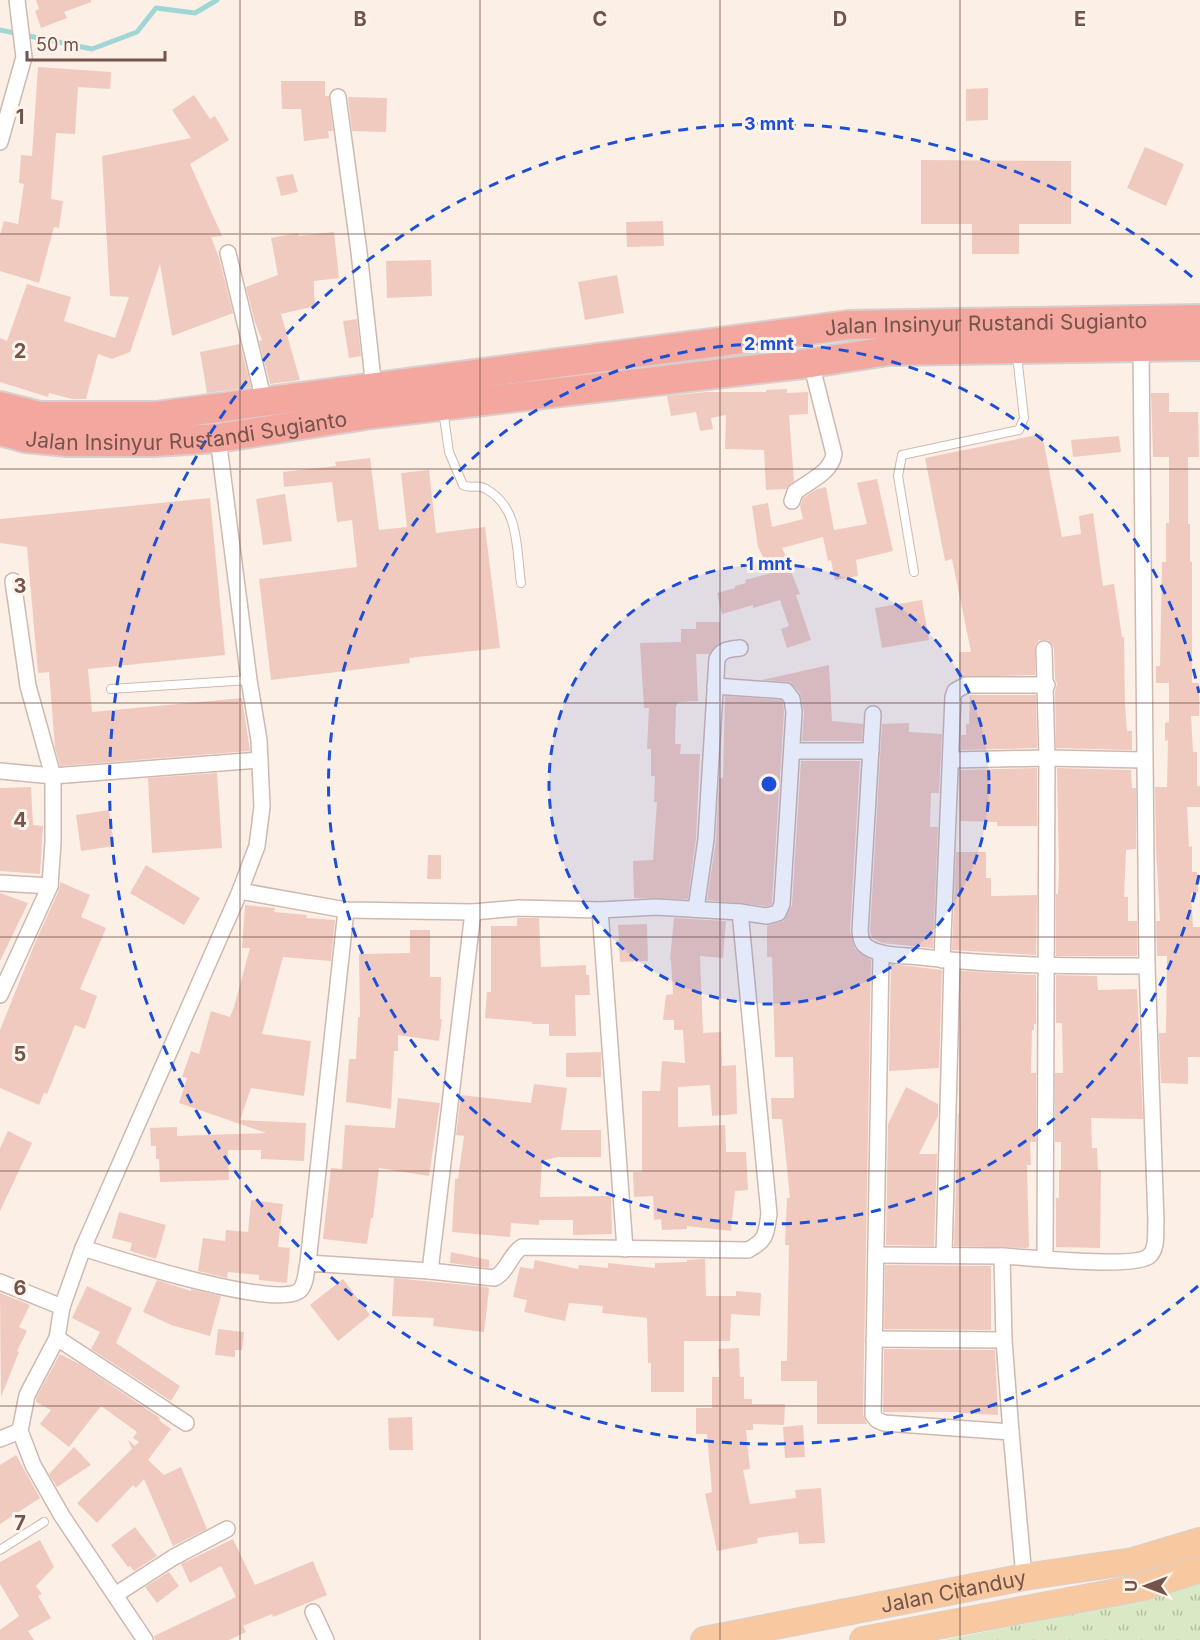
<svg xmlns="http://www.w3.org/2000/svg" width="1200" height="1640" viewBox="0 0 1200 1640" font-family="Inter,sans-serif">
<style>
.park{fill:url(#park-tufts)}
.lines{fill:none;stroke-linecap:round;stroke-linejoin:round}
.stream{stroke:#a1d6d6;stroke-width:5}
.building{fill:#f0cabe}
.lane-casing{stroke:#cfb8af;stroke-width:10}
.street-casing{stroke:#cfb8af;stroke-width:18}
.primary-casing{stroke:#d8cfcd;stroke-width:28}
.highway-casing{stroke:#d8cfcd;stroke-width:32}
.lane{stroke:#fff;stroke-width:8}
.street{stroke:#fff;stroke-width:15}
.primary{stroke:#f8c9a1;stroke-width:26}
.highway{stroke:#f4a79f;stroke-width:28}
.grid{fill:none;stroke:#74534b;stroke-width:1.5;stroke-opacity:0.55}
.ring{fill:none;stroke:#1d4ed8;stroke-width:3;stroke-dasharray:10 8}
.labels{text-anchor:middle;dominant-baseline:central;stroke-width:6;stroke-linejoin:round;paint-order:stroke}
.street-label{font-size:21px;fill:#74534b;stroke:#fef4ec}
.grid-label{font-size:20px;text-anchor:middle;font-weight:bold;fill:#74534b;stroke:#fef4ec;stroke-width:6;stroke-linejoin:round;paint-order:stroke}
.centre{fill:#1d4ed8;stroke:#fef4ec;stroke-width:3}
.ring-label{font-size:18px;text-anchor:middle;font-weight:bold;fill:#1d4ed8;stroke:#fef4ec;stroke-width:6;stroke-linejoin:round;paint-order:stroke}
</style>
<defs>
<pattern id="park-tufts" width="24" height="20" patternUnits="userSpaceOnUse" patternTransform="scale(1.5)"><rect width="24" height="20" fill="#dae9c5"/><path d="M3 7l-1-3M5 7V3M7 7l1-3M15 17l-1-3M17 17v-4M19 17l1-3" fill="none" stroke="#b5bfa2"/></pattern>
</defs>
<rect width="100%" height="100%" fill="#fcf0e6"/>
<path class="park" d="M1200 1578V1640H944L1147 1599Z"/>
<g class="lines">
<path class="stream" d="M0 30 92 49 137 32 156 8 195 13 217 0"/>
</g>
<g class="building">
<path d="M36 0H91V2L64 12 67 18 41 28 35 11 39 9Z"/>
<path d="M38 67 111 72 110 89 78 87 75 134 56 133 51 199 63 201 59 228 54 227 39 283 0 271V235L4 221 18 224 24 184 19 183 21 155 32 156Z"/>
<path d="M281 81H325V96H329L333 131H328L329 138 304 141 301 109H282Z"/>
<path d="M988 88V120L966 121V89Z"/>
<path d="M194 95 210 119 215 116 229 140 190 164 222 236 211 237 219 258 233 313 172 336 160 264 130 352 112 359 98 354 86 399H72L49 393 48 397 0 382V338L7 341 27 284 71 297 64 321 115 338 129 297 110 296 102 156 191 138 172 110Z"/>
<path d="M348 97 387 98 386 132 352 131Z"/>
<path d="M1145 147 1184 164 1166 206 1127 188Z"/>
<path d="M921 160 1071 161V224H1019V254H972V224H921Z"/>
<path d="M293 174 298 192 281 196 276 177Z"/>
<path d="M663 221 664 246 627 247 626 222Z"/>
<path d="M334 232 339 278 314 281V295L316 306 281 314 300 380 270 384 259 341 262 340 255 322 246 287 278 275 271 238 298 233 299 236Z"/>
<path d="M431 260 432 296 387 298 386 261Z"/>
<path d="M617 275 624 313 585 320 578 282Z"/>
<path d="M357 319 361 356 349 358 343 321Z"/>
<path d="M240 344 251 387 207 393 200 352Z"/>
<path d="M787 389V393L808 392V414L789 415 794 481 786 489 766 490 764 450 725 449 726 415 711 418 713 429 700 431 696 412 671 416 667 396 706 392H766V390Z"/>
<path d="M1151 393H1169V412H1198L1199 457H1188V524H1190V562H1192V683H1199V716H1191L1193 752H1197V786H1200V807H1187L1189 847 1192 846V872H1197L1198 892 1191 893 1193 927H1200V1057H1188V1084L1161 1083 1159 1033H1166L1167 956H1157L1156 921H1160L1156 849 1155 787H1167L1168 740 1165 741V723L1169 722V683H1156V666H1160L1162 562H1166V523H1169V457H1153Z"/>
<path d="M1042 434 1062 537 1081 534 1079 516 1093 513 1103 586 1114 584 1122 637H1124L1125 705 1127 731H1132V750L1056 748 1055 691 1057 684 1055 679 1054 648 1048 640H1039L1035 645V675L959 677V652H971L952 559 945 561 925 458Z"/>
<path d="M1119 436 1121 452 1073 457 1071 440Z"/>
<path d="M370 458 379 530 407 527 401 473 429 470 436 533 485 527 500 648 409 658 410 663 271 680 259 579 357 567 352 520 337 522 332 482 284 487 283 472 336 466 335 462Z"/>
<path d="M877 479 893 551 856 560 858 576 835 580 831 560 828 561 823 537 782 548 791 566 789 567 800 594 796 595 811 640 787 648 781 629 789 626 780 600 753 608V605L722 614 717 593 735 588V586L746 583 745 580 771 573 758 547 752 506 768 503 772 527 803 519 800 506 803 498 817 489 826 487 834 530 867 524 857 483Z"/>
<path d="M285 494 292 541 263 545 256 499Z"/>
<path d="M210 498 225 655 88 669 92 712 242 698 250 751 60 766 55 748 49 672 38 673 27 547 0 543V519Z"/>
<path d="M922 600 929 640 882 648 875 608Z"/>
<path d="M696 622H720V642L709 654H696L698 701 678 702 676 707 675 744H681L680 754H700L696 838 688 899 634 898 633 861 653 860 657 802H654L655 776H651V749H647L649 708H644L640 643 681 642V629H696Z"/>
<path d="M829 665 832 721 863 724 862 741H802L804 712 800 693 790 682 762 680Z"/>
<path d="M970 695H1036L1037 748 961 750V735H966V724H969Z"/>
<path d="M725 696 781 700 783 703 784 712 772 902 771 905 767 906 707 900 716 840 719 778H723Z"/>
<path d="M909 723V732L942 734 939 793H931L930 827H938L933 948 882 943 872 938 870 931 882 724Z"/>
<path d="M801 761H860L850 931 855 949 871 960 863 1415 867 1424H817V1381H781V1361H787L789 1245H785L787 1198H790L782 1119H772L771 1098H794L793 1057H775L772 957H767V926L784 921 792 905Z"/>
<path d="M1037 768V826H997V822L960 821V770Z"/>
<path d="M1057 768 1131 770 1132 788H1136V849L1126 850 1124 897H1128V921H1137V956H1056V894H1058L1059 871Z"/>
<path d="M217 773 222 848 152 853 148 778Z"/>
<path d="M31 787 33 825 43 826 40 874 0 871V788Z"/>
<path d="M109 810 114 846 81 851 76 815Z"/>
<path d="M956 852H986V878H991V896L1037 895 1036 955 952 950Z"/>
<path d="M428 855H441V879H427Z"/>
<path d="M146 865 200 898 184 925 130 893Z"/>
<path d="M60 882 90 895 81 917 106 928 80 989 97 996 85 1029 75 1025 47 1094 44 1093 39 1105 0 1088V1030L35 943 59 890Z"/>
<path d="M0 893 28 903 0 961Z"/>
<path d="M245 905 275 908 274 912 307 915 306 918 335 920 331 961 283 957 262 1034 311 1041 304 1096 251 1088 240 1120 306 1123 304 1161 261 1159V1150H228L229 1180 160 1182 159 1159H156V1146H151L150 1128 177 1127V1136L266 1133 179 1103 187 1078 182 1077 191 1051 199 1054 211 1011 230 1017 234 1007 250 948H242Z"/>
<path d="M517 918H539L541 967 586 965V975H589L590 995H575L576 1036H549V1024H532V1022L485 1018 487 992H491V926H517Z"/>
<path d="M674 918 726 921 723 958 700 956 703 1033 721 1032 722 1066 736 1065 737 1114 712 1116 710 1085 678 1087V1127L725 1125 726 1152H746L748 1190 735 1191 731 1231 687 1226V1229L662 1230 661 1219 654 1220 653 1196 634 1197 633 1172H642V1091H660L662 1061 685 1063 683 1030H674V1020H663L666 995 673 994 671 960H670Z"/>
<path d="M647 924 648 961 620 962 618 925Z"/>
<path d="M410 930H430V977H441L440 1019H442L439 1041 398 1035V1051H394L391 1109 346 1102 349 1059H356L358 1017H360L359 954 410 953Z"/>
<path d="M891 964 942 970 939 1068 889 1071Z"/>
<path d="M961 971 1036 975V1024H1034V1030H1032L1031 1073H1036V1142H1030L1031 1165H1027L1029 1247 1027 1248 954 1246 958 1113 959 1114Z"/>
<path d="M1056 975 1097 976 1098 990 1137 989 1143 1119 1091 1118 1092 1148H1097L1098 1170H1101L1100 1248 1056 1247V1198H1059V1170H1061V1142H1055V1073H1063L1062 1023H1056Z"/>
<path d="M601 1052V1077H566V1053Z"/>
<path d="M534 1084 567 1088 561 1130H601V1157H558L542 1161 540 1197 611 1196 612 1234 573 1235V1220H539V1225L511 1223 510 1237 452 1232 455 1179H458L464 1136 456 1135 461 1095 531 1103Z"/>
<path d="M906 1087 938 1104V1116L919 1154H937L934 1246 886 1245 888 1124Z"/>
<path d="M398 1098 440 1103 429 1176 379 1168 373 1218H371L367 1244 323 1239 331 1168 342 1169 345 1125 395 1128Z"/>
<path d="M8 1131 32 1143 0 1211V1148Z"/>
<path d="M251 1200 283 1204 278 1247 290 1248 287 1283 259 1280V1275L228 1272 227 1278 198 1271 203 1238 225 1241 226 1230 248 1232Z"/>
<path d="M119 1212 166 1225 156 1259 130 1251 132 1243 112 1238Z"/>
<path d="M451 1252 489 1260V1268L450 1263Z"/>
<path d="M705 1259 706 1296H736V1291L761 1293 760 1316 731 1314 730 1341H684V1392H651V1363H648L647 1318 602 1313 603 1306 569 1303 565 1321 524 1312 527 1300 513 1297 520 1267 533 1269 535 1260 578 1269 579 1265 608 1268V1263L655 1268V1263L687 1262V1260Z"/>
<path d="M885 1265 991 1266V1330L884 1329Z"/>
<path d="M394 1278 487 1287 489 1289 484 1332 433 1326 434 1318 392 1316Z"/>
<path d="M343 1279 370 1315 338 1341 310 1305Z"/>
<path d="M157 1280 191 1291V1289L221 1296 210 1336 171 1325 143 1312Z"/>
<path d="M87 1286 132 1308 116 1343 180 1386 171 1401 91 1349 100 1332 72 1318Z"/>
<path d="M0 1293 30 1305 19 1327 27 1331 17 1351 19 1352 1 1397Z"/>
<path d="M218 1329 244 1332 242 1350H235V1357L215 1355Z"/>
<path d="M739 1348 740 1377H744V1399H752V1404H785L784 1425 753 1424V1430H746L750 1469 743 1470 750 1504 796 1498 795 1490 821 1488 825 1543 799 1544 798 1532 757 1538 758 1543 717 1551 705 1494 712 1492 707 1434H696V1408H712V1377H719L718 1349Z"/>
<path d="M884 1349 995 1350 998 1415 961 1413V1412H883Z"/>
<path d="M60 1354 81 1365 160 1418 159 1420 171 1429 148 1460 164 1475 181 1467 207 1529 173 1546 144 1479 136 1488 133 1485 97 1523 77 1503 132 1449 128 1440 135 1446 139 1442 133 1438 137 1432 101 1406 69 1447 40 1424 51 1410 36 1402V1398Z"/>
<path d="M412 1417 413 1450H389L388 1418Z"/>
<path d="M803 1425 805 1457 785 1458 783 1427Z"/>
<path d="M74 1447 91 1465 57 1487 49 1474Z"/>
<path d="M16 1455 40 1498 0 1524V1465Z"/>
<path d="M135 1527 157 1556 134 1571 130 1566 128 1567 111 1545Z"/>
<path d="M233 1539 255 1585 313 1561 327 1595 273 1617 272 1614 243 1626 246 1632 229 1640H155L154 1636 236 1597 221 1566 190 1583 181 1564Z"/>
<path d="M40 1540 54 1567 36 1586 42 1594 38 1596 51 1618 28 1631 34 1640H0V1630L19 1616 0 1584V1562Z"/>
<path d="M169 1572 179 1586 157 1603 145 1587Z"/>
</g>
<g class="lines">
<defs>
<g id="lane">
<path d="M443 410 449 452 463 485C470 489 478 484 486 489 520 508 516 548 521 583"/>
<path d="M914 572 898 476 902 455 1019 430 1024 418 1017 355"/>
<path d="M111 689 249 680"/>
<path d="M0 1550 44 1522"/>
</g>
<g id="street">
<path d="M338 97 359 252 374 388"/>
<path d="M0 142 24 57 17 0"/>
<path d="M228 253 264 401"/>
<path d="M792 501 795 492C809 481 831 473 834 454L811 363"/>
<path d="M1044 649 1047 758 1045 1258"/>
<path d="M873 714 860 931C861 938 861 943 867 947 882 957 904 955 921 957 996 966 1071 966 1147 966"/>
<path d="M793 751H871"/>
<path d="M952 760 1047 758 1144 760"/>
<path d="M0 771 53 776 260 760"/>
<path d="M0 883 50 886"/>
<path d="M240 891 346 910 473 912 519 908 600 910 656 907 740 912 767 916 778 913 782 904 794 712 792 699 786 691 715 686"/>
<path d="M696 909 706 839 717 659C722 649 730 649 740 648"/>
<path d="M600 910 625 1249"/>
<path d="M881 953 873 1415 877 1420 884 1423 1011 1432 1004 1340 1002 1256C1027 1257 1135 1269 1149 1256 1158 1249 1155 1232 1156 1221L1147 966 1141 347"/>
<path d="M942 960 953 697 955 691 966 685H1047"/>
<path d="M0 995 50 886 53 842V776L28 686 13 581"/>
<path d="M83 1248C115 1258 279 1311 300 1290 306 1284 306 1271 308 1263L430 1271 494 1278C507 1273 510 1254 522 1247L748 1250C767 1240 766 1234 769 1214L740 912"/>
<path d="M876 1255 1002 1256"/>
<path d="M944 1255 952 961"/>
<path d="M308 1263 346 910"/>
<path d="M430 1271 473 912"/>
<path d="M0 1282 62 1307"/>
<path d="M57 1338 186 1423"/>
<path d="M874 1339 1004 1340"/>
<path d="M1011 1432 1024 1577"/>
<path d="M0 1439 20 1431"/>
<path d="M115 1595 174 1557 227 1529"/>
<path d="M313 1612 326 1640"/>
<path d="M145 1640 62 1516 33 1465 20 1431 27 1395 57 1338 62 1307 83 1248 240 891 257 846 262 807 259 740 249 680 218 438"/>
</g>
<g id="primary">
<path id="s1" d="M704 1640 1024 1577 1133 1561 1200 1541"/>
<path d="M863 1640 1143 1587 1200 1569"/>
</g>
<g id="highway">
<path id="s2" d="M0 406 40 416H156L848 325 1200 319"/>
<path id="s3" d="M0 431 26 438 68 442H154L218 438 372 414 811 363 888 351 1200 346"/>
</g>
</defs>
<use href="#lane" class="lane-casing"/>
<use href="#street" class="street-casing"/>
<use href="#primary" class="primary-casing"/>
<use href="#highway" class="highway-casing"/>
<use href="#lane" class="lane"/>
<use href="#street" class="street"/>
<use href="#primary" class="primary"/>
<use href="#highway" class="highway"/>
</g>
<path class="grid" d="M240 0V1640M480 0V1640M720 0V1640M960 0V1640M0 234H1200M0 469H1200M0 703H1200M0 937H1200M0 1171H1200M0 1406H1200"/>
<circle cx="769" cy="784" r="220" fill="#1d4ed8" fill-opacity=".12"/>
<g class="ring">
<circle cx="769" cy="784" r="220"/>
<path d="M1199 875A440 440 0 1 1 1199 693"/>
<path d="M1198 1286A660 660 0 1 1 1198 282"/>
</g>
<g class="labels">
<g class="street-label">
<text stroke="none"><textPath href="#s2" startOffset="993">Jalan Insinyur Rustandi Sugianto</textPath></text>
<text stroke="none"><textPath href="#s3" startOffset="188">Jalan Insinyur Rustandi Sugianto</textPath></text>
<text stroke="none"><textPath href="#s1" startOffset="254">Jalan Citanduy</textPath></text>
</g>
</g>
<g class="grid-label">
<text x="360" y="26">B</text>
<text x="600" y="26">C</text>
<text x="840" y="26">D</text>
<text x="1080" y="26">E</text>
<text x="20" y="124">1</text>
<text x="20" y="358">2</text>
<text x="20" y="593">3</text>
<text x="20" y="827">4</text>
<text x="20" y="1061">5</text>
<text x="20" y="1295">6</text>
<text x="20" y="1530">7</text>
</g>
<circle cx="769" cy="784" r="9" class="centre"/>
<g class="ring-label">
<text x="769" y="130">3 mnt</text>
<text x="769" y="350">2 mnt</text>
<text x="769" y="570">1 mnt</text>
</g>
<g transform="translate(1146 1586) rotate(270)" stroke="#fef4ec" stroke-width="4.5" paint-order="stroke">
<path d="M0-4.5L10 22L0 15L-10 22Z" fill="#74534b"/>
<text y="-9" font-size="16" font-weight="bold" text-anchor="middle" fill="#74534b">U</text>
</g>
<path d="M27 51v9h138v-9" fill="none" stroke="#74534b" stroke-width="3"/>
<text x="36" y="51" font-size="18" fill="#74534b" stroke="#fef4ec" stroke-width="4.5" paint-order="stroke">50 m</text>
</svg>
